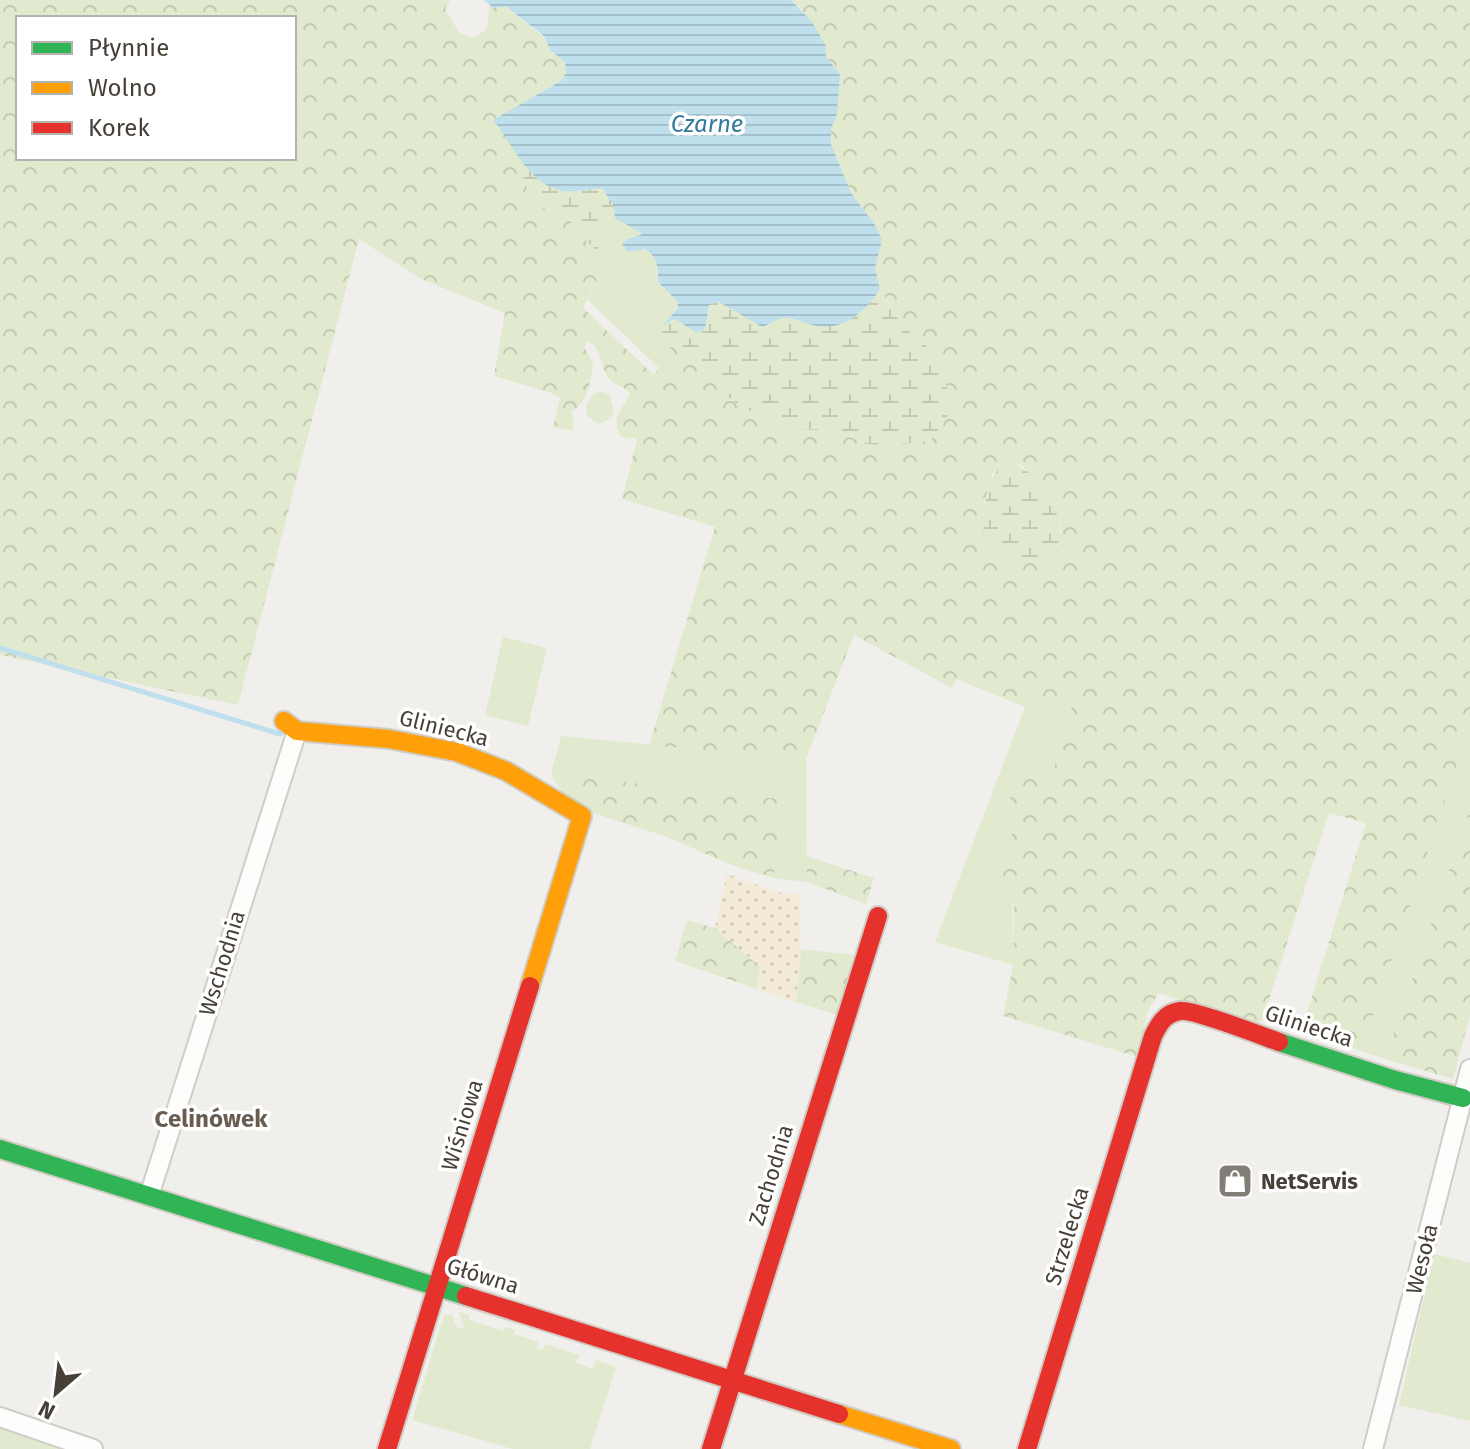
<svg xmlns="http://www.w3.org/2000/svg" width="1470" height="1449" viewBox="0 0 1470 1449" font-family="'Fira Sans',sans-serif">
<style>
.green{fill:#e1eace}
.forest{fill:url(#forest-crowns);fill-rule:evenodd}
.wetland{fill:url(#wetland-marsh)}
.sand{fill:url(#sand-dots)}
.water{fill:url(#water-rules)}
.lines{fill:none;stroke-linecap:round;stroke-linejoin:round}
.stream{stroke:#bfdfec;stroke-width:5}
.street-casing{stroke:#cfcdc9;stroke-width:22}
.fast-casing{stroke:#d0cbc3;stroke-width:22}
.slow-casing{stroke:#d0cbc3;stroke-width:22}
.jam-casing{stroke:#d0cbc3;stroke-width:22}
.street{stroke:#fdfdfc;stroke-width:18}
.fast{stroke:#30b455;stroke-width:18}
.slow{stroke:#ff9f0a;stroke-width:18}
.jam{stroke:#e5322d;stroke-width:18}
.labels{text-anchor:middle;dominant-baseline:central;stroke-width:7;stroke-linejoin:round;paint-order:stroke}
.street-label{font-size:22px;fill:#474038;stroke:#fff}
.poi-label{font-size:22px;font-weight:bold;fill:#474038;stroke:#fff;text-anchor:start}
.water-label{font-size:24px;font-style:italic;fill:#337b9d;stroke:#fff}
.neighbourhood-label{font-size:24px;font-weight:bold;fill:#695c50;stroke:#fff}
</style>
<defs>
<pattern id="forest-crowns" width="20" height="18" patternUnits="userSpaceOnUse" patternTransform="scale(2)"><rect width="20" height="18" fill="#e1eace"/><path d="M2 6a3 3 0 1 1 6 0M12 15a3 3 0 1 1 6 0" fill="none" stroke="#c2cab2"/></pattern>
<pattern id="wetland-marsh" width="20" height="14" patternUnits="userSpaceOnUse" patternTransform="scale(2)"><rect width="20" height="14" fill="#e1eace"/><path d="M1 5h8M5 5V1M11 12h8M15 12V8" fill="none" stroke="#c2cab2"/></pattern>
<pattern id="sand-dots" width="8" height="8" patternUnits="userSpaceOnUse" patternTransform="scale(2)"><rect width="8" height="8" fill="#f3ebd8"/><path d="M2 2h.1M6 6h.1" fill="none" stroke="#d2cbba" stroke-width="1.8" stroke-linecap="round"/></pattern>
<pattern id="water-rules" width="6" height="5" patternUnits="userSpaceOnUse" patternTransform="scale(2)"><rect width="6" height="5" fill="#bfdfec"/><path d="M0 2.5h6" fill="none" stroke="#a6c0cb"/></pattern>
</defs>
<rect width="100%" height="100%" fill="#f1efec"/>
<g class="green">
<path d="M611 217 627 239 624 241 652 253 656 260 658 283 678 302C675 315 663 319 662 334L668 332 677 337 659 368 588 300 596 281 602 227Z"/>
<path d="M599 391 609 394 614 411 611 418 599 424 586 415C586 403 589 397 599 391Z"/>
<path d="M503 637 547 648 528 726 485 715Z"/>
<path d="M1053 695 1073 707 1053 773 1028 778 1008 814 1012 835 1013 965 935 942 1025 707Z"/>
<path d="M1470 726V809L1385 1059 1361 1051Z"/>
<path d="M561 736 806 759 807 882 774 878 780 799 551 774Z"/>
<path d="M1434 1254 1470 1263V1421L1399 1405Z"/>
<path d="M459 1312 469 1315V1320L503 1331 505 1327 515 1330 514 1334 538 1342 537 1349 543 1350 545 1344 579 1355 576 1363 593 1369 596 1360 616 1367 590 1449H513L412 1420 444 1315H452L457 1329 464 1327Z"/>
<path d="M0 1427 61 1449H0Z"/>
</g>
<g class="forest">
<path d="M0 0H450L445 10 459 32 473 38 486 30 490 6 494 8 504 6 544 37 550 50 565 62 566 73 561 81 494 120 515 148 525 184 540 207C582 218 570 231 600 253L596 281 583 308 654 375 677 337 688 357 766 419 797 429 838 431 865 444 924 344 902 325 880 289 875 268 882 240 875 225 851 193 831 144V129L837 114 840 75 826 56 803 11 791 0H1470V726L1361 1051 1301 1032 1366 823 1329 813 1262 1021 1252 1024 1159 993 1148 1010 1138 1057 1003 1016 1013 965 1014 903 995 882 1002 846 1012 835 1008 814 1011 790 1028 778 1053 773 1072 706 1052 695 1025 707 956 679 952 688 854 635 806 759 649 745 715 527 622 499 637 439 621 437C609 415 624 410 630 393 624 386 613 385 608 377 599 363 603 350 588 341L584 347 593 363C591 381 588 403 571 412L574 424 572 431 553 427 560 398 551 393 494 376 505 313 421 279 359 239 238 705 0 655ZM18 18H294V158H18ZM1020 464C1041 486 1055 505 1062 534L984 504 993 472Z"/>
<path d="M551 774 780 799 774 878 729 864 667 837 590 812 562 792Z"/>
<path d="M1470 809V1015L1453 1079 1385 1059Z"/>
<path d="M806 856 874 878 866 904 807 882Z"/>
<path d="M687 920 715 928 760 967 757 989 675 961Z"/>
<path d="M801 949 854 955 837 1015 796 1002Z"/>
</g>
<g class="wetland">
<path d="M495 0 559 25 644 235 627 239 610 217 602 227 600 253C571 231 582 217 540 207L525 184 515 148 493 120 561 81 566 73 565 62C552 52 553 50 545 38 536 25 517 15 505 6L494 8Z"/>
<path d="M791 0 812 22 826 46V56L840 75 837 114 831 129V144L851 193 875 225 882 240 875 268 880 289 902 325 924 344 936 358 943 374 949 395V412L942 427 930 441 889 445 865 444 838 431 797 429 766 419 733 401 688 357 677 337 669 333 662 335 663 325 680 314Z"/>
<path d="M1006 460C1040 471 1067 515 1058 550L1044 557 1004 558 983 533C984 505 985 479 1006 460Z"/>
</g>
<path class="sand" d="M727 874 776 892 799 895 801 949 796 1002 757 989 760 967 715 928Z"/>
<path class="water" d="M483 0H791L812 22 826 46V56L840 75 837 114 831 129V144L851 193 875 225 882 240 875 268 880 289C867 310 844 331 817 326 805 324 792 315 779 319 773 321 768 325 762 327L719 302 709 305 705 329 697 333 675 319 663 325 677 309 678 302 658 282C658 268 658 257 645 249L628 252 622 244 627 239 643 234 615 218 614 206 602 188C590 189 577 193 564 191 528 186 514 145 493 120L561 81 566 73 565 62 550 50 544 36 505 6 494 8Z"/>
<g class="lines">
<path class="stream" d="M0 648 280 734"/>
<defs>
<g id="street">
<path d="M149 1196 297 731"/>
<path d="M0 1417 93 1449"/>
<path d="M1373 1449 1470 1069"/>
</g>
<g id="fast">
<path d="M1279 1042 1395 1080 1463 1098"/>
<path d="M0 1149 466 1296"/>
</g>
<g id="slow">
<path d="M284 721 297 731 389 739 457 752 506 771 582 816 530 986"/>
<path d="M839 1414 951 1449"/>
</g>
<g id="jam">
<path d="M466 1296 839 1414"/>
<path d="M387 1449 530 986"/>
<path d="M711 1449 878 916"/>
<path d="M1027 1449 1153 1036C1159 1024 1165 1013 1180 1011 1193 1009 1262 1036 1279 1042"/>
</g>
</defs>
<use href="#street" class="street-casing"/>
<use href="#fast" class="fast-casing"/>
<use href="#slow" class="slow-casing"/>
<use href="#jam" class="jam-casing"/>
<use href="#street" class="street"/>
<use href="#fast" class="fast"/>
<use href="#slow" class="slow"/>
<use href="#jam" class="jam"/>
</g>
<defs>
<symbol id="shop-square" viewBox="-11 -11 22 22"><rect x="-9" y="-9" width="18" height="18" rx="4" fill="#827d77" stroke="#fff"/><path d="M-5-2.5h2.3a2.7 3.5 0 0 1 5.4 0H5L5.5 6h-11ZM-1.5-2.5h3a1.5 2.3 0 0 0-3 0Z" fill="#fff"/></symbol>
</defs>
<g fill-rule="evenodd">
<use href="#shop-square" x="1215" y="1161" width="40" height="40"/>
</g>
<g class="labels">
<g class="street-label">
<text transform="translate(444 728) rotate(14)">Gliniecka</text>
<text transform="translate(222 963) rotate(-73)">Wschodnia</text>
<text transform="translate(1309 1026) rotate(18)">Gliniecka</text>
<text transform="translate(462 1125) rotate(-73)">Wiśniowa</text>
<text transform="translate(771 1175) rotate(-73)">Zachodnia</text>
<text transform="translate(1067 1236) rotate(-73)">Strzelecka</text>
<text transform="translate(1422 1259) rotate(-76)">Wesoła</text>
<text transform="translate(483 1276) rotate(17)">Główna</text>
</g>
<g class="poi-label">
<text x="1261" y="1181">NetServis</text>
</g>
<g class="water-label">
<text x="707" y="124">Czarne</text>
</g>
<g class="neighbourhood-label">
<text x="211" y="1119">Celinówek</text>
</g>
</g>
<rect x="16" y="16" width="280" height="144" fill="#ffffff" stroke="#b5b3af" stroke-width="2"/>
<rect x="32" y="42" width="40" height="12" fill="#30b455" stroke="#b5b3af" stroke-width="2"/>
<text x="88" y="56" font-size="24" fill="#474038">Płynnie</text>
<rect x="32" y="82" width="40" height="12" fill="#ff9f0a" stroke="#b5b3af" stroke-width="2"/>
<text x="88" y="96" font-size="24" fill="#474038">Wolno</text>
<rect x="32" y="122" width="40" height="12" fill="#e5322d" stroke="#b5b3af" stroke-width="2"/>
<text x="88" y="136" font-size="24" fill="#474038">Korek</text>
<g transform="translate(56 1393) rotate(208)" stroke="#ffffff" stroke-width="6" paint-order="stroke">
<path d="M0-6L14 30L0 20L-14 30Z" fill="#474038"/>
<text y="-12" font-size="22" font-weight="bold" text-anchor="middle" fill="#474038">N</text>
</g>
</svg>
